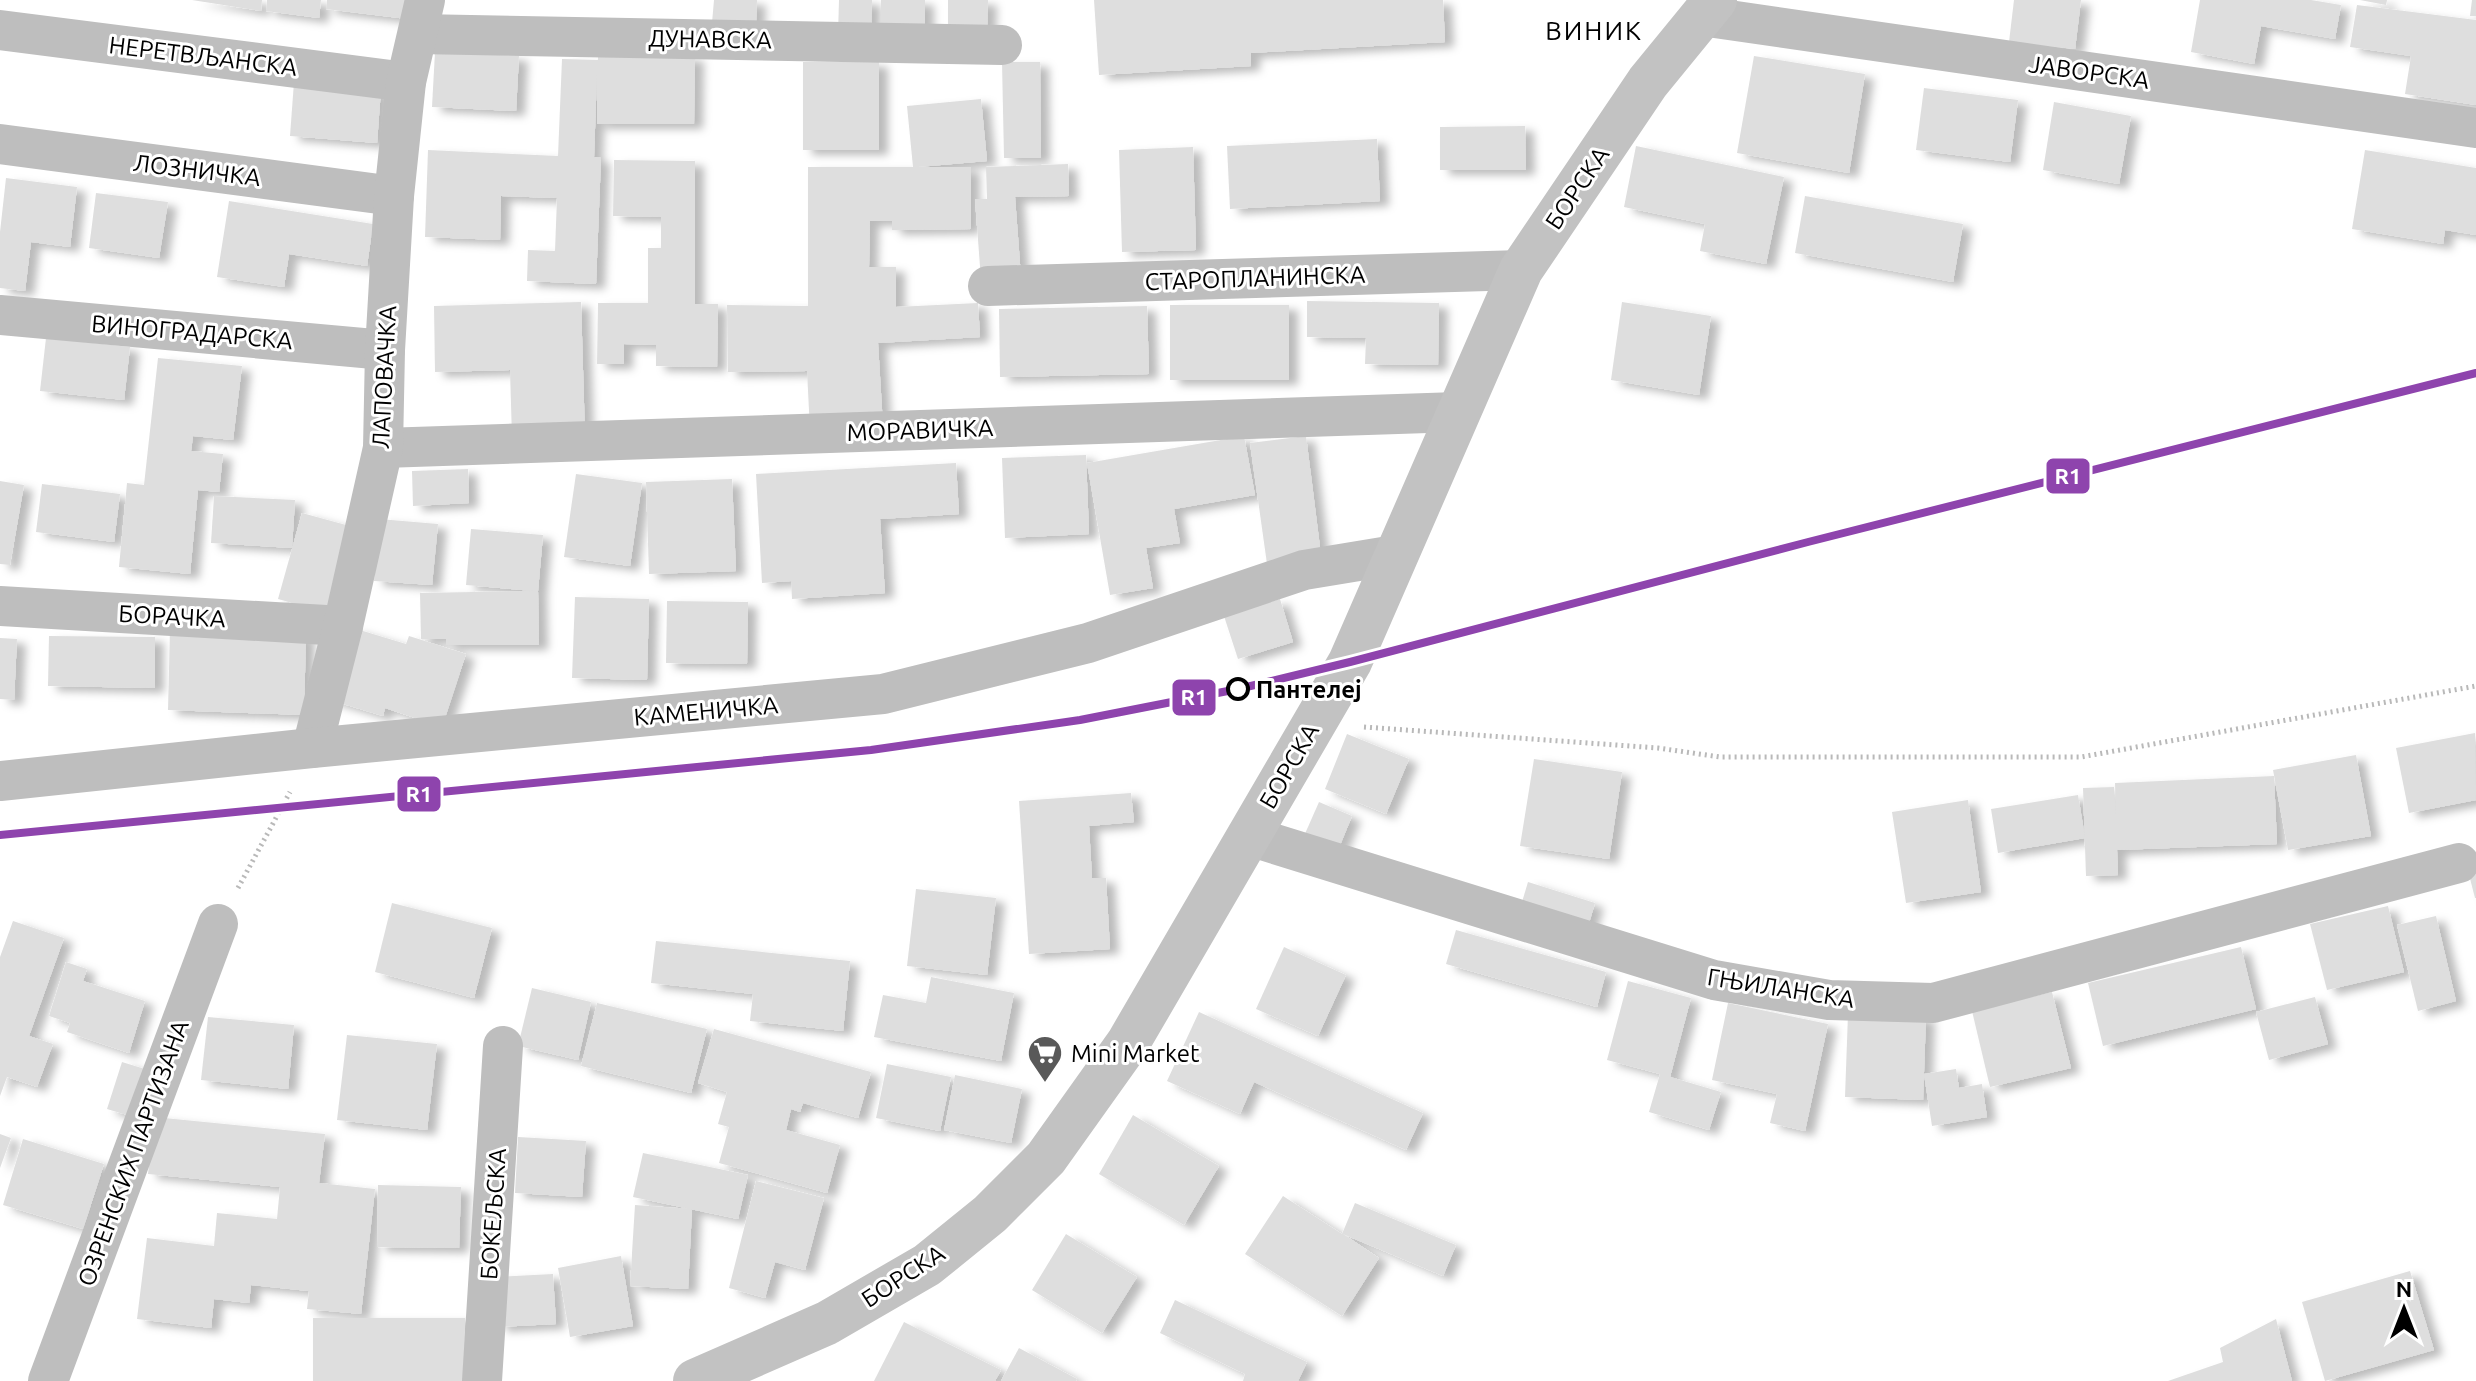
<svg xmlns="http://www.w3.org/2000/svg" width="2476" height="1381" viewBox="0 0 2476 1381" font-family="Ubuntu,sans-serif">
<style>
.building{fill:#dedede;filter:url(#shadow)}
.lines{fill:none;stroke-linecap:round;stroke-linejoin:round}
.path{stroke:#b9b9b9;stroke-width:5;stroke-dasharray:2 4;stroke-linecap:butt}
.street{stroke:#bebebe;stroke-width:40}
.secondary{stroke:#c2c2c2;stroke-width:44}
.rail-1-casing{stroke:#fff;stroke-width:14}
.rail-1{stroke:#8e44ad;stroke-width:8}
.stop-dot{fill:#fff;stroke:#000;stroke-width:4}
.labels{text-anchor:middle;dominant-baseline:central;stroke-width:6;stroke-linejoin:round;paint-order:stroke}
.street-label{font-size:24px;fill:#000;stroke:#fff}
.stop-label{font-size:24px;font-weight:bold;fill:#000;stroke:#fff;text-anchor:start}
.poi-label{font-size:24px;fill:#000;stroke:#fff;text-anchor:start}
.neighbourhood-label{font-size:26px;letter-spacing:2px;fill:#000;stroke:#fff}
.line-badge{stroke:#fff;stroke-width:3}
.badge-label{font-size:22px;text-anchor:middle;font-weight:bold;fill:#fff}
</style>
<defs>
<filter id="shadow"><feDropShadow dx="9" dy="5" stdDeviation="4" flood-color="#0004"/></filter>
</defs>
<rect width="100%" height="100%" fill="#fff"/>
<g class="building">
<path d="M192 0H262L261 11Z"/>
<path d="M267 0H321L319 18 266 11Z"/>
<path d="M327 0H410L407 19 326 9Z"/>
<path d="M714 0H757L756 25 712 23Z"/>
<path d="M839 0H872L871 36 838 35Z"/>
<rect x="881" y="0" width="44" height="28"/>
<path d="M948 0H988L987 34 948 33Z"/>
<path d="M1094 0H1443L1445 42 1251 53V66L1099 75Z"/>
<path d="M2014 0H2081L2075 49 2009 42Z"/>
<path d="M2200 0H2311L2341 5 2335 39 2261 26 2254 64 2191 52Z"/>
<path d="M2360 0H2387L2386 5Z"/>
<path d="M2472 0H2476V16H2470Z"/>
<path d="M2357 5 2476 20V105L2405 94 2411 56 2350 47Z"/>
<path d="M435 52 519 56 516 111 432 107Z"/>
<path d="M598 56H695L694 124H597V74L594 157 601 158 596 284 527 281 528 250 555 251 557 198 501 196 500 240 425 237 428 150 558 156 562 59 598 60Z"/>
<path d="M1754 56 1865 74 1849 173 1737 153Z"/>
<rect x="803" y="62" width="76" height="88"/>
<path d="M1002 62H1040L1041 158H1004Z"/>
<path d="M294 82 381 89 377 143 290 136Z"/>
<path d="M1924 88 2018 100 2010 162 1916 150Z"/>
<path d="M981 99 987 161 918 167H971V229L892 230V221H870L869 267H896V307L978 303 980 337 878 343 883 426 810 430 807 371 728 372 727 305 808 306V167H913L907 106Z"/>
<path d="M2054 102 2131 116 2119 184 2043 170Z"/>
<path d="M1525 126 1526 170H1440V127Z"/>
<path d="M1377 139 1380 201 1230 209 1227 146Z"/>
<path d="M1636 146 1784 177 1766 264 1700 251 1705 224 1624 207Z"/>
<path d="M1193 147 1196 250 1122 252 1119 150Z"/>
<path d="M2365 150 2476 168V235L2445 230 2443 244 2352 229Z"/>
<path d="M614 160 695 161V304H718L717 367 656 366V345L624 344V364H597L598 303H648V248H661V217L613 216Z"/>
<path d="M1068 164 1069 196 1015 197 1021 277 981 280 975 199H987L986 167Z"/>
<path d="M6 178 77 187 70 247 31 242 25 291 0 288V232Z"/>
<path d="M96 193 168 202 159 258 89 248Z"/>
<path d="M1805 196 1963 224 1953 282 1795 253Z"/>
<path d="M229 201 373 224 367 266 289 254 284 287 217 277Z"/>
<path d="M1307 301 1439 303 1438 365 1365 364 1366 338 1307 337Z"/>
<path d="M581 302 585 436 512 438 510 370 435 372 434 306Z"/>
<path d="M1622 302 1711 316 1699 395 1611 380Z"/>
<rect x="1170" y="305" width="119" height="75"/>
<path d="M1147 306 1149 374 1000 377 999 309Z"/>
<path d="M46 338 130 347 124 400 40 391Z"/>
<path d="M158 358 242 366 233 440 193 436 191 451 223 454 219 492 198 490 190 574 119 567 127 483 144 485Z"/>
<path d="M1244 436 1255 495 1174 509 1180 543 1146 548 1153 588 1110 595 1087 463Z"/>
<path d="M1306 436 1322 563 1268 571 1250 443Z"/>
<path d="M1086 455 1089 534 1005 538 1002 458Z"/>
<path d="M956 463 959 514 880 519 885 593 792 599 791 581 762 583 756 474Z"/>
<path d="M468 469 469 503 413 506 412 471Z"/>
<path d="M576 474 642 483 630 566 564 557Z"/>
<path d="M732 479 736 571 649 574 646 482Z"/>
<path d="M0 481 24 485 10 565 0 564Z"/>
<path d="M42 484 120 494 114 542 36 532Z"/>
<path d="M214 496 295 500 292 548 211 543Z"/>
<path d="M302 513 357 528 333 614 278 599Z"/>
<path d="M379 519 438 524 432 585 374 581Z"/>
<path d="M471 529 543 535 538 591 539 645H446V639H421L420 593 533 591 466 585Z"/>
<path d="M575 597 649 599 647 680 572 678Z"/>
<path d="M1280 599 1293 642 1238 659 1224 616Z"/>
<path d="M667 601 748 602 747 664 666 663Z"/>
<path d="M170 628 306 633 304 715 168 710Z"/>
<path d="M353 628 406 644 409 636 466 654 442 727 385 708 383 716 330 700Z"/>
<path d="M49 636 155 637V688L48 686Z"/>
<path d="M0 638 17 639 14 700 0 699Z"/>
<path d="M2475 733 2476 800 2409 813 2396 748Z"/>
<path d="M1347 734 1409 759 1386 814 1325 789Z"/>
<path d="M2356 755 2371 836 2288 850 2273 770Z"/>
<path d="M1534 759 1622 772 1609 859 1520 846Z"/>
<path d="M2274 776 2277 844 2117 850 2118 875 2086 876 2083 788 2114 787 2116 817 2115 783Z"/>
<path d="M1131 793 1134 822 1089 826 1092 878H1106L1110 949 1029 954 1019 801Z"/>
<path d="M2078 795 2085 838 1998 853 1991 809Z"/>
<path d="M1968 800 1981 892 1906 903 1892 812Z"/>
<path d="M1319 802 1352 816 1338 850 1304 836Z"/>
<path d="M2476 860V898H2475L2466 863Z"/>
<path d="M1528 882 1595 903 1586 933 1519 912Z"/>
<path d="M916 889 996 898 987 975 907 966Z"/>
<path d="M392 903 492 928 474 998 375 972Z"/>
<path d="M2388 906 2404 972 2327 990 2310 924Z"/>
<path d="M2436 916 2456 1001 2418 1011 2397 925Z"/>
<path d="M13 921 64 938 29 1036 53 1044 37 1087 7 1077 0 1096V957Z"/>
<path d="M1456 930 1606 972 1597 1007 1446 964Z"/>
<path d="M656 941 850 961 843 1031 750 1021 753 994 651 983Z"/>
<path d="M1284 947 1346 975 1318 1036 1256 1009Z"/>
<path d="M2241 947 2256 1009 2103 1046 2088 983Z"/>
<path d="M66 962 87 969 83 981 145 1001 129 1053 67 1032 70 1023 49 1016Z"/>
<path d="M931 977 1014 993 1001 1061 874 1037 883 995 926 1003Z"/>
<path d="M1628 981 1691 998 1670 1077 1721 1092 1709 1130 1649 1112 1660 1074 1607 1060Z"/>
<path d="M532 988 591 1002 578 1060 518 1046Z"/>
<path d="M2052 992 2071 1068 1990 1087 1972 1011Z"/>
<path d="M2315 997 2328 1044 2269 1060 2256 1012Z"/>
<path d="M597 1003 707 1029 691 1093 581 1066Z"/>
<path d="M1728 1003 1828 1024 1805 1131 1770 1123 1777 1094 1712 1080Z"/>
<path d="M1199 1012 1423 1113 1406 1150 1254 1082 1240 1114 1167 1081Z"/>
<path d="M1848 1014 1926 1016 1923 1100 1845 1097Z"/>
<path d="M208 1017 294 1025 288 1089 201 1080Z"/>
<path d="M714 1029 871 1072 858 1118 803 1103 800 1112 791 1109 786 1130 840 1145 827 1193 719 1163 729 1127 718 1124 727 1092 698 1083Z"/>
<path d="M347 1035 437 1044 427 1130 337 1120Z"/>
<path d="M122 1062 148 1070 134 1117 107 1109Z"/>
<path d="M887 1064 951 1077 940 1131 876 1118Z"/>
<path d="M1956 1069 1959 1088 1982 1084 1987 1117 1932 1126 1924 1074Z"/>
<path d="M955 1075 1022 1089 1011 1143 944 1130Z"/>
<path d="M1133 1115 1219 1166 1184 1225 1099 1174Z"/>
<path d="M154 1117 325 1134 319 1183 375 1189 361 1314 307 1309 309 1291 251 1285 249 1303 214 1299 211 1328 137 1319 147 1238 214 1246 217 1213 277 1219 280 1187 148 1174Z"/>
<path d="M0 1134 11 1138 0 1168Z"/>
<path d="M518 1137 586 1141 582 1197 515 1193Z"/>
<path d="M23 1139 104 1164 83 1229 3 1205Z"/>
<path d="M643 1153 748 1175 738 1219 633 1197Z"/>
<path d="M756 1181 824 1198 805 1270 775 1262 765 1298 729 1288Z"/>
<path d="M378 1185 461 1187 459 1248 377 1247Z"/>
<path d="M1283 1196 1342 1234 1355 1203 1456 1245 1443 1276 1343 1234 1379 1258 1342 1316 1245 1254Z"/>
<path d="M635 1205 692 1209 688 1289 630 1286Z"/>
<path d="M1066 1234 1137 1277 1102 1333 1032 1290Z"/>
<path d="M621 1256 633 1326 570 1337 558 1268Z"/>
<path d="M2410 1271 2434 1350 2325 1381 2302 1302Z"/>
<path d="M553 1274 556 1324 498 1327 495 1277Z"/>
<path d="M1175 1300 1307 1362 1298 1381H1243L1245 1374 1160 1333Z"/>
<rect x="313" y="1318" width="152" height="63"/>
<path d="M2276 1319 2292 1381H2168L2223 1362 2220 1348Z"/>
<path d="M904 1322 1001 1370 995 1381H874Z"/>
<path d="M1019 1348 1077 1379 1076 1381H1001Z"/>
</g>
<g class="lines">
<g class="path">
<path d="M1364 727 1658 748 1720 757H2081L2476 686"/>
<path d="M238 888 290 792"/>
</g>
<g class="street">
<path d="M1701 16 2476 128"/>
<path d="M0 30 406 82"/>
<path d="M418 34 1002 45"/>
<path d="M0 144 394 196"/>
<path d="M988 286 1521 270"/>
<path d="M0 315 385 350"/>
<path d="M383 448 1458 412"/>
<path d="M0 606 343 626"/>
<path d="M312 748 343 626 383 448 385 350 394 196 406 82 425 0"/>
<path d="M0 781 312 748 883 694 1088 643 1304 570 1395 555"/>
<path d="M1249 836 1714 980 1829 1000 1933 1003 2459 863"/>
<path d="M48 1381 218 924"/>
<path d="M482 1381 503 1046"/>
</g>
<path class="secondary" d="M695 1381 827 1323 927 1265 990 1214 1046 1158 1128 1043 1350 662 1521 270 1648 82 1715 0"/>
<defs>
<path id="rail-1" d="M0 835 871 750 1080 720 1238 689 1350 662 1808 542 2476 373"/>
</defs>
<use href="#rail-1" class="rail-1-casing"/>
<use href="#rail-1" class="rail-1"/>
</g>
<defs>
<symbol id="supermarket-pin" viewBox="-11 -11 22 30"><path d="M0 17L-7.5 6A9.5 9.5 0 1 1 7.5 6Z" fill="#595959" stroke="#fff"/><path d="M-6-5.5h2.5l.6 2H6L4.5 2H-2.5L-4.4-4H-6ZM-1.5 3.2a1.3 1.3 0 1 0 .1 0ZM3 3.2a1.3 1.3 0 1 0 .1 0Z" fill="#fff"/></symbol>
</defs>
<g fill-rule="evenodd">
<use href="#supermarket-pin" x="1025" y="1033" width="40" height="54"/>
</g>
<circle class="stop-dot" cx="1238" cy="689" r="10"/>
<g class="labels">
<g class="street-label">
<text transform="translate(710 39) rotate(1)">ДУНАВСКА</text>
<text transform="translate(203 56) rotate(7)">НЕРЕТВЉАНСКА</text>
<text transform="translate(2089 72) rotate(8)">ЈАВОРСКА</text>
<text transform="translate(197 170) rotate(7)">ЛОЗНИЧКА</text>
<text transform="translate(1577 188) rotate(-56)">БОРСКА</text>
<text transform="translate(1255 278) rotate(-2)">СТАРОПЛАНИНСКА</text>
<text transform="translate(192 332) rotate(5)">ВИНОГРАДАРСКА</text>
<text transform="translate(384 377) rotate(-87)">ЛАПОВАЧКА</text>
<text transform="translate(920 430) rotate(-2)">МОРАВИЧКА</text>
<text transform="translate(172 616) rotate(3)">БОРАЧКА</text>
<text transform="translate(706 711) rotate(-5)">КАМЕНИЧКА</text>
<text transform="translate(1289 766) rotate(-60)">БОРСКА</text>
<text transform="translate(1781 988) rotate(9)">ГЊИЛАНСКА</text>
<text transform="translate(133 1153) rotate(-70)">ОЗРЕНСКИХ ПАРТИЗАНА</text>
<text transform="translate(493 1214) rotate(-86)">БОКЕЉСКА</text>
<text transform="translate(903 1276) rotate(-33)">БОРСКА</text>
</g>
<g class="stop-label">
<text x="1256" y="689">Пантелеј</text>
</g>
<g class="poi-label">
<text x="1071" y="1053">Mini Market</text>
</g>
<g class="neighbourhood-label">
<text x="1594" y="30">ВИНИК</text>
</g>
</g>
<g class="line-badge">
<rect x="2045" y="457" width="46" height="38" rx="8" fill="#8e44ad"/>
<rect x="1171" y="678" width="46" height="39" rx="8" fill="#8e44ad"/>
<rect x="396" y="775" width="46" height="38" rx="8" fill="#8e44ad"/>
</g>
<g class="badge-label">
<text x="2068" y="484">R1</text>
<text x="1194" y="705">R1</text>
<text x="419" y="802">R1</text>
</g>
<g transform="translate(2404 1309)" stroke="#ffffff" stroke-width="6" paint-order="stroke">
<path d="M0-6L14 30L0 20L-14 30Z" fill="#000000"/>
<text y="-12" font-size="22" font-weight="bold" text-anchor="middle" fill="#000000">N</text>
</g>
</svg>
